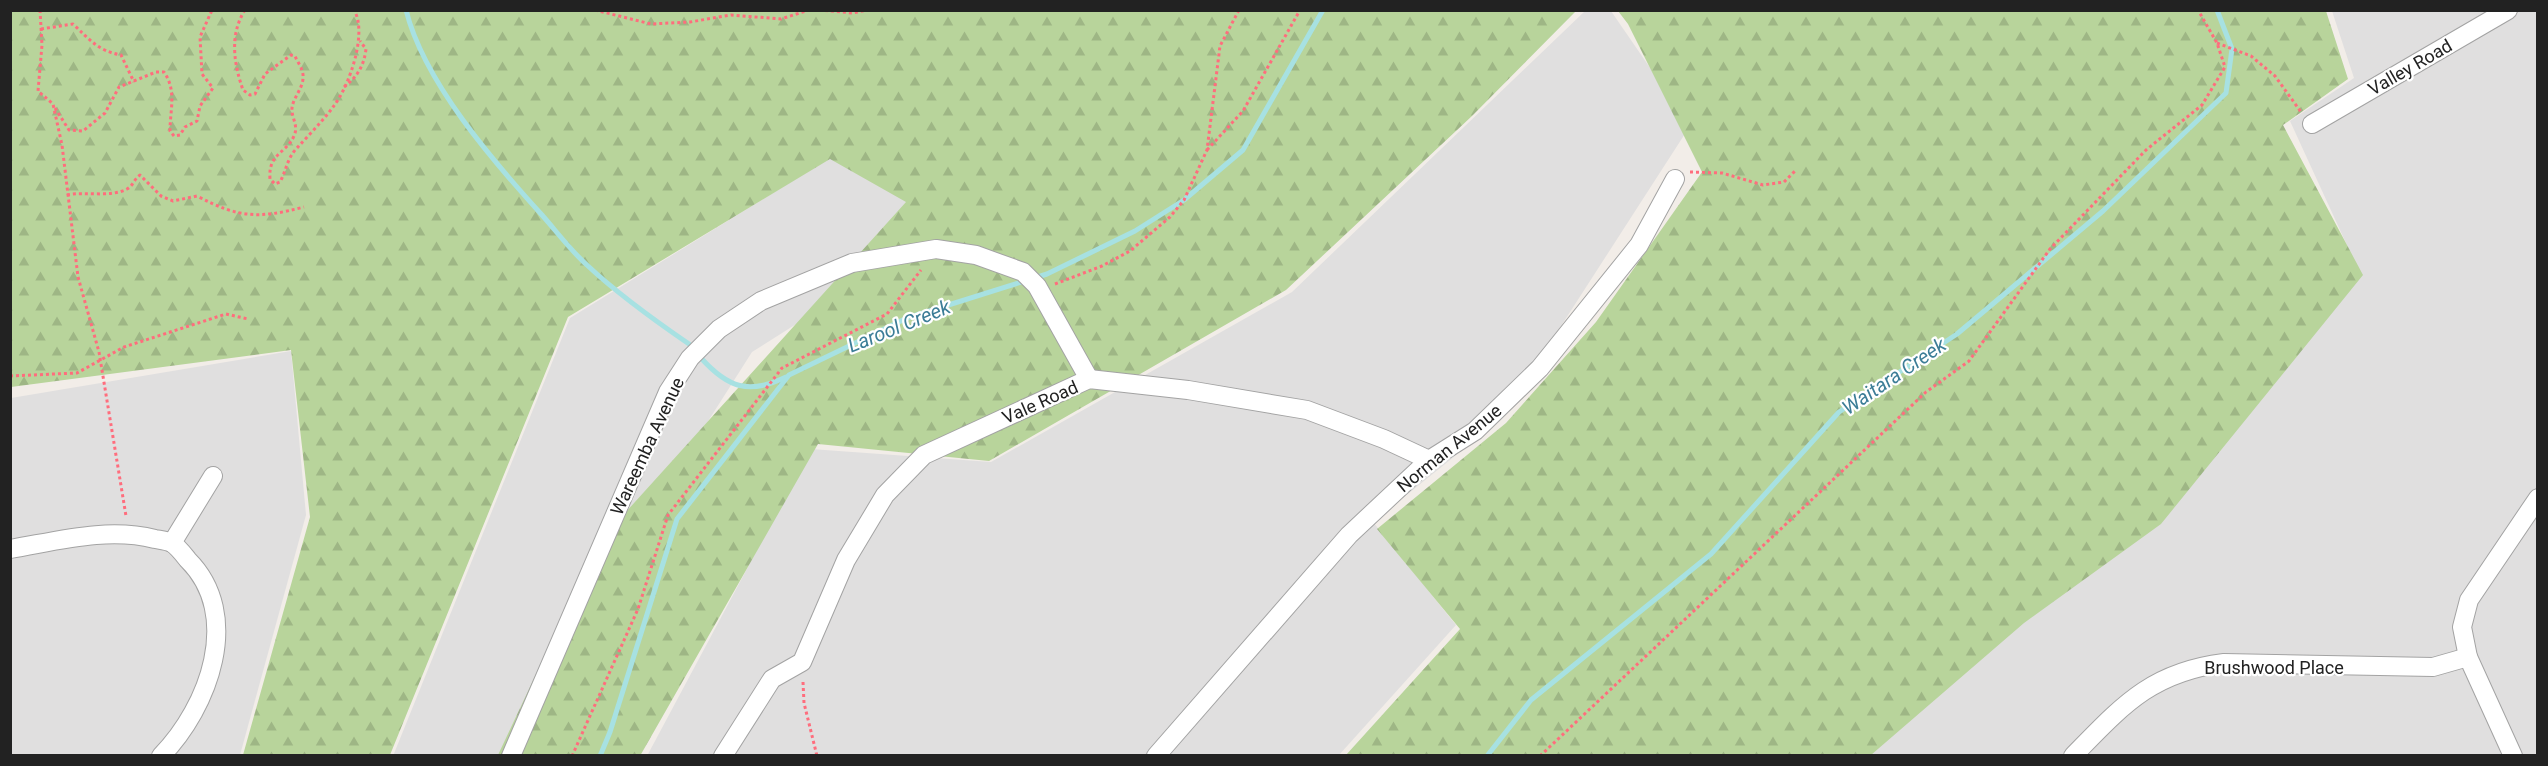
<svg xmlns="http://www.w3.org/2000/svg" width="2548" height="766" viewBox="0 0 2548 766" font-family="Roboto,sans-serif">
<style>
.residential{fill:#e0dfdf}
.forest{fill:url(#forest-firs)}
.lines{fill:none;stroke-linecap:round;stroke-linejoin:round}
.stream{stroke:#a7e1e2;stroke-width:5}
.minor-casing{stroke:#a3a3a3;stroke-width:20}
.path{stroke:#ff6d7d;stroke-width:3;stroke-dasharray:3 3;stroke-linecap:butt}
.minor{stroke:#fff;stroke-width:18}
.labels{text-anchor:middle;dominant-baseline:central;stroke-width:4.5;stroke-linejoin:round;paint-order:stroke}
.street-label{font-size:18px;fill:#222;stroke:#fff}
.water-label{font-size:20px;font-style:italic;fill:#3c7d97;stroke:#fff}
</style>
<defs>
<pattern id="forest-firs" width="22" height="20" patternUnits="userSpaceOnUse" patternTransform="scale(1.5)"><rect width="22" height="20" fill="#b8d49b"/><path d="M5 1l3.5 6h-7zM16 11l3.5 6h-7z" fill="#9eb685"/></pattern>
</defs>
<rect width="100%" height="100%" fill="#f2ede8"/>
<g class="residential">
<path d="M1585 11H1611L1690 126 1501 419 1373 522 1456 625 1339 755 647 756 811 449 991 462 1292 292Z"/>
<path d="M2332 11H2537V755L1861 756 2357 267 2290 121 2354 78Z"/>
<path d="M963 153 886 267 752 352 625 552 529 755 393 756 570 318 830 158Z"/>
<path d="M291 351 306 515 240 755 11 756V398Z"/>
</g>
<g class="forest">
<path d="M10 11H1576L1472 116 1286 290 989 461 818 444 640 756 498 755 597 544 906 202 830 159 568 317 390 755H243L310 517 291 350 11 387Z"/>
<path d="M1618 11H2326L2348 79 2283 125 2363 275 2161 524 2024 623 1871 755H1346L1460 629 1377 529 1506 423 1596 322 1702 172 1628 24Z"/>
</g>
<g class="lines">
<g class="stream">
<path d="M406 10C424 82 493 161 542 215 557 232 571 251 588 266 619 295 654 320 689 344"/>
<path d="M701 358C728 388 749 395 786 377"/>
<path d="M600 756 610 732 677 519 789 375 907 318 1047 274 1135 231 1184 200 1243 150 1323 10"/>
<path d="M1487 756 1531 700 1711 554 1839 412 1957 334 2103 211 2226 93 2232 49 2217 10"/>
</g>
<defs>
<g id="minor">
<path d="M2312 124 2508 10"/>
<path d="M172 543 213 476"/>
<path d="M10 549C58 541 107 527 155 539 160 540 168 541 172 543 178 547 184 555 188 560 243 615 209 707 161 756"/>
<path d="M511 756 668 392 690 358 719 329 761 301 852 263 936 249 976 255 1023 272 1037 286 1089 379"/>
<path d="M723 756 772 679 802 662 846 560 885 495 924 455 1089 379 1188 390 1307 410 1384 439 1429 460"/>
<path d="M1156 756 1349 535 1429 460 1475 431 1540 368 1639 245 1675 179"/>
<path d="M2073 756C2122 706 2151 672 2224 663L2433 667 2468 657"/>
<path d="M2513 756 2468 657 2462 627 2469 600 2538 498"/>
</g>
</defs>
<use href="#minor" class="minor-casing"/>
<g class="path">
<path d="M40 10 42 45 38 91 53 104 62 145 78 277 99 352 126 516"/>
<path d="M245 10C229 35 234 64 243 90L250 95 255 94 265 74 291 55 295 56C298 63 304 70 303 78 303 88 293 98 292 108 291 118 299 125 294 136 286 154 268 153 270 179L275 184 280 182C286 171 287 159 296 149 308 136 322 122 333 107 349 87 368 33 354 10"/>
<path d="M595 10 651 24 690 22 731 15 781 19 809 10"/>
<path d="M819 10 853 13 867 10"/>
<path d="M41 29 73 24C89 39 98 51 121 55L134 82"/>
<path d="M2217 43 2251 56 2275 76 2301 112"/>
<path d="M344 87C357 77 364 66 366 49L360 41"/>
<path d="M55 108 69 130 83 131 105 113 119 87 156 72H164C177 91 170 109 170 131L174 136 180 135 185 127 197 121 200 106 213 88 202 74 200 37 212 10"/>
<path d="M1207 150 1243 111 1300 10"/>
<path d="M1690 172 1722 173 1763 185 1784 182 1795 171"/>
<path d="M67 195C85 191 110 198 127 189 133 186 134 179 140 175L161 196 173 201 197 196C239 218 258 219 304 207"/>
<path d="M1055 284 1102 266 1130 251 1170 217 1184 200 1207 150 1220 46 1239 10"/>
<path d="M10 376 77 373 124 347 226 314 248 319"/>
<path d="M803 682 804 703 817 756"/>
<path d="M572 756 638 609 668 515 782 368 887 314 921 270"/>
<path d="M1540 756 1926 392 1969 361 2050 249 2146 150 2202 105 2225 67 2217 43 2198 10"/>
</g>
<use href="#minor" class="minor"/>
</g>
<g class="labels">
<g class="street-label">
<text transform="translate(2410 67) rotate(-30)">Valley Road</text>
<text transform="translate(1040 402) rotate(-24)">Vale Road</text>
<text transform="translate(647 446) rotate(-65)">Wareemba Avenue</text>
<text transform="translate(1449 448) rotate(-39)">Norman Avenue</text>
<text x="2274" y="667">Brushwood Place</text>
</g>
<g class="water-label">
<text transform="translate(899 326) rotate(-22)">Larool Creek</text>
<text transform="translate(1894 376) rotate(-34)">Waitara Creek</text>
</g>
</g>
<rect width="2548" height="766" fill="none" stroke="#222222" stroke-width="24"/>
</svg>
